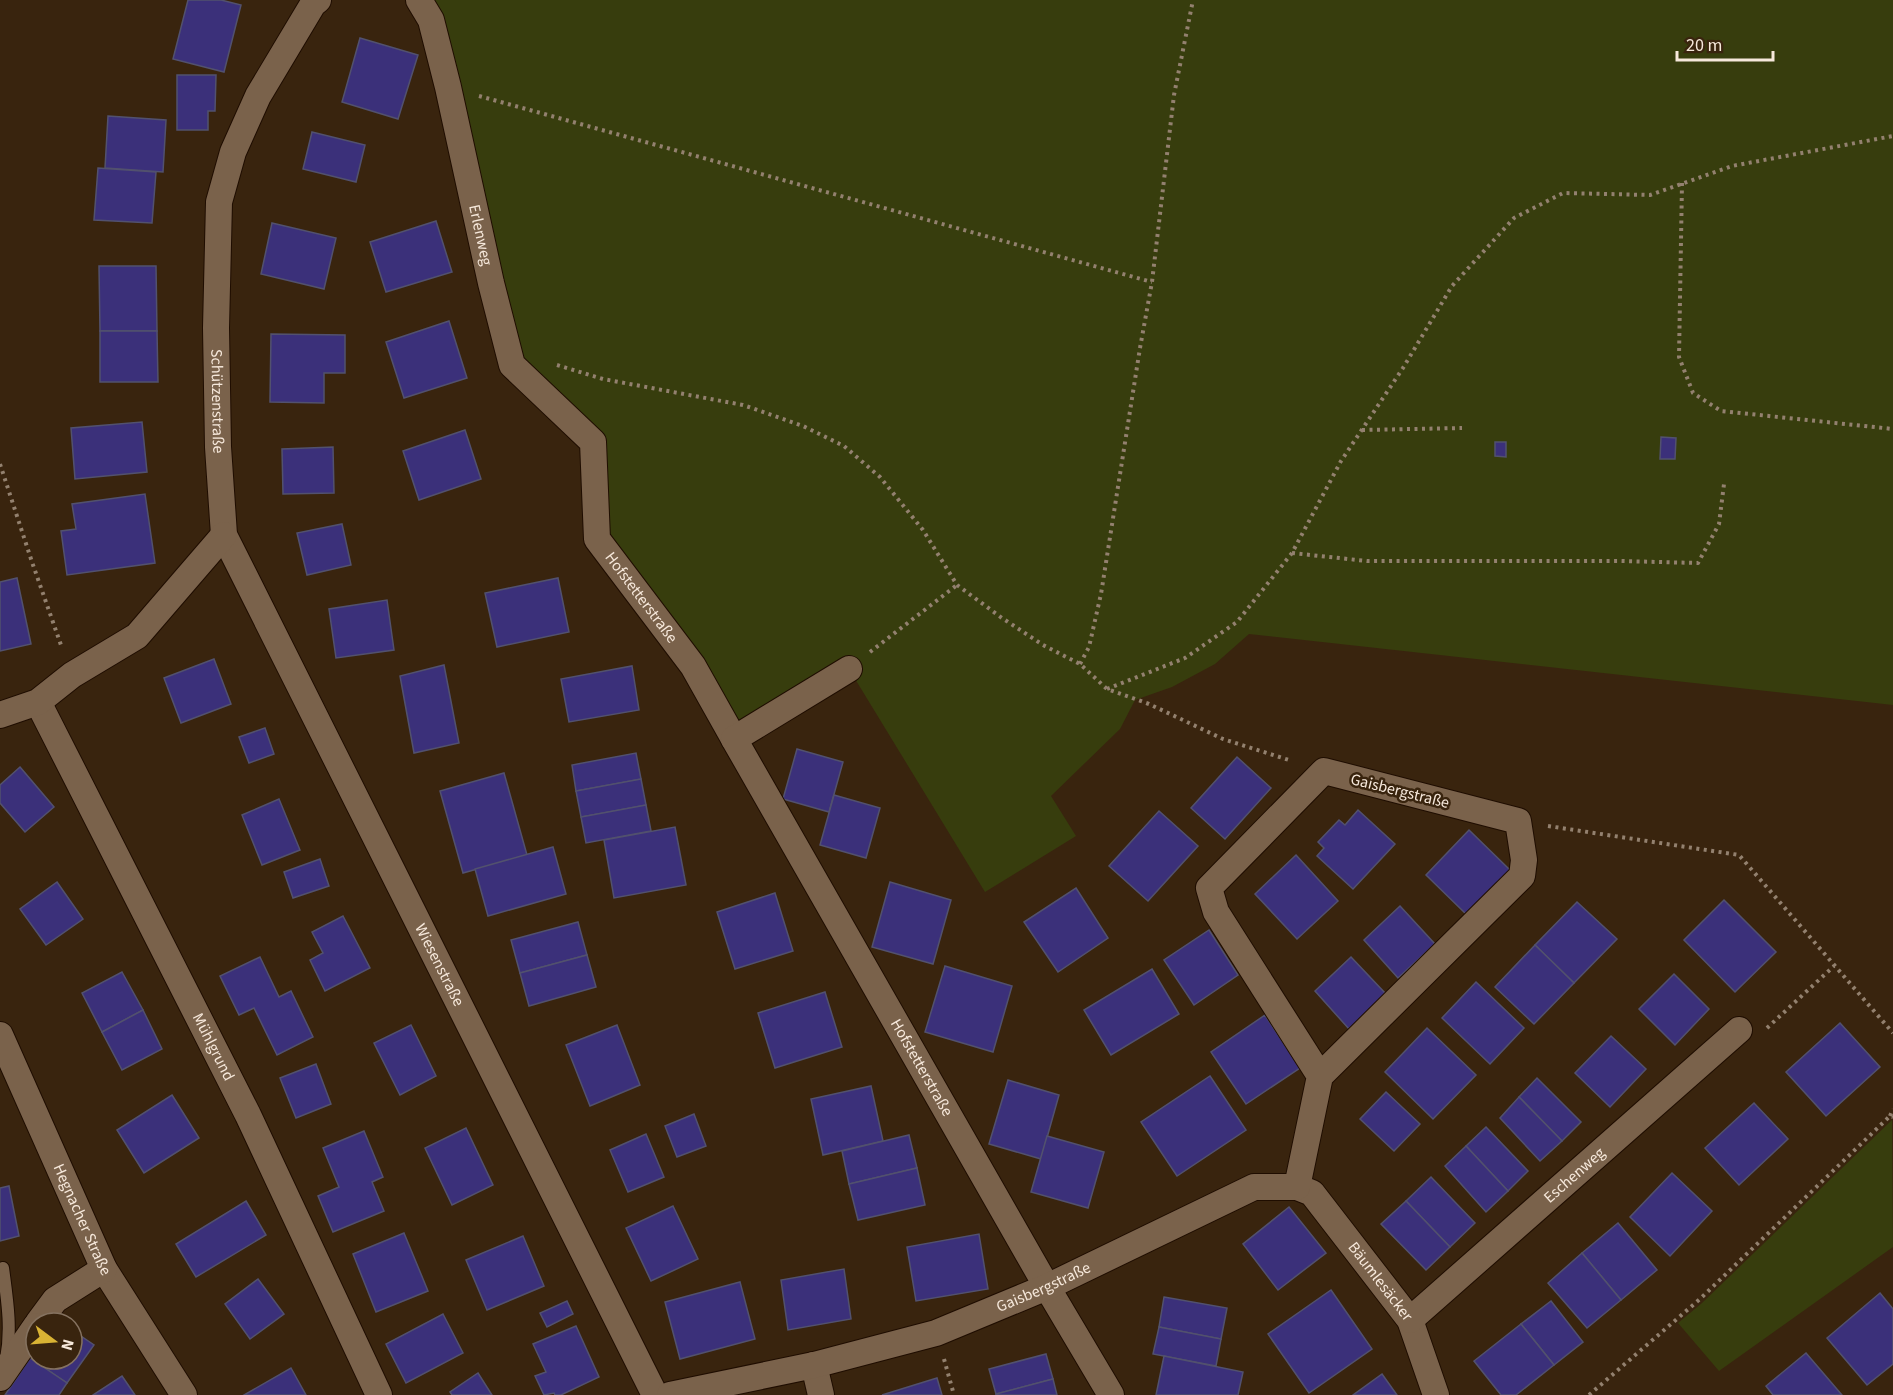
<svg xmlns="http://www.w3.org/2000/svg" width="1893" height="1395" viewBox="0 0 1893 1395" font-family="'Source Sans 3',sans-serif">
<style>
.green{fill:#373d0d}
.building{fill:#3b307a;stroke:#52516e;stroke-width:1.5}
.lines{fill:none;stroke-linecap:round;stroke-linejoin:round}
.lane-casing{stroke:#1f0d00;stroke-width:14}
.street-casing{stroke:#1f0d00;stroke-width:28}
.path{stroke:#93816f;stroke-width:4;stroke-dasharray:3 4.5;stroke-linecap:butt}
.lane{stroke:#7a624b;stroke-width:12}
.street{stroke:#7a624b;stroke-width:26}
.labels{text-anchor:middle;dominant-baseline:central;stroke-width:5;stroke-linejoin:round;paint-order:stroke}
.street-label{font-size:16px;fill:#f6e8db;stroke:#39240e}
</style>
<rect width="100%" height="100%" fill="#39240e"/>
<g class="green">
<path d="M433 0H1893V705L1249 634 1215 664 1172 687 1135 700 1120 729 1051 796 1076 836 985 892 849 669 734 739 597 539 593 442 507 350 444 29 438 6Z"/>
<path d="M1892 1120 1893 1247 1719 1371 1678 1323 1702 1303Z"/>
</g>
<g class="building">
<path d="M188 0H221L241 5 224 72 173 59Z"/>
<path d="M360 38 418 55 398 119 342 102Z"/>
<path d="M177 75H216L215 111H208V130H177Z"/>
<path d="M108 116 166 120 163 172 105 168Z"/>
<path d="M312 132 365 145 356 182 303 169Z"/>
<path d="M98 168 156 172 152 223 94 220Z"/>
<path d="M436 221 452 272 386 292 370 242Z"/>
<path d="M272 223 336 238 324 289 261 274Z"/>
<path d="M99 266H156L157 331H100Z"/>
<path d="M449 321 467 378 404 398 386 342Z"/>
<path d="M100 331H157L158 382H100Z"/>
<path d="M271 334 345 335V373H324V403L270 402Z"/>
<path d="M142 422 147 472 75 479 71 428Z"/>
<path d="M465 430 481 479 419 500 403 451Z"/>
<path d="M1661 437 1676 438 1675 459H1660Z"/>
<path d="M1495 442H1506V457L1495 456Z"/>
<path d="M333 447 334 493 283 494 282 449Z"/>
<path d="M145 494 155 563 67 575 61 531 76 529 72 504Z"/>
<path d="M342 524 351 565 307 575 297 533Z"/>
<path d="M17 578 31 644 0 651V582Z"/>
<path d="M558 578 569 632 497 647 485 593Z"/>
<path d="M387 600 394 650 336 658 329 609Z"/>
<path d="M214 659 231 704 181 723 164 678Z"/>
<path d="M444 665 459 743 414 753 400 676Z"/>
<path d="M632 666 639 710 569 722 561 679Z"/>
<path d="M265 728 274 754 249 763 239 737Z"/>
<path d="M797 749 843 762 829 812 783 799Z"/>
<path d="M636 753 641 779 576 791 572 765Z"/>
<path d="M1237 757 1271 788 1225 839 1191 808Z"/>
<path d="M20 767 54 807 25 832 0 803V785Z"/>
<path d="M504 773 527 855 463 873 440 791Z"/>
<path d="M641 779 646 805 581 817 576 791Z"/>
<path d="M834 795 880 808 866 858 820 845Z"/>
<path d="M279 799 300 850 262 865 242 815Z"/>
<path d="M646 805 651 831 586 843 581 817Z"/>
<path d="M1358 810 1395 844 1353 889 1317 856 1324 848 1318 842 1339 820 1345 825Z"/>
<path d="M1159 811 1198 846 1148 901 1109 866Z"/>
<path d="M675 827 686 885 614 898 604 840Z"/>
<path d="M1469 830 1510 870 1467 915 1426 875Z"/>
<path d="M553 847 566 894 488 916 475 869Z"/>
<path d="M1296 855 1338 901 1297 939 1255 894Z"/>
<path d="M320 859 329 886 293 898 284 872Z"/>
<path d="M57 882 83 919 46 945 20 909Z"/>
<path d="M890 882 951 900 933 964 872 947Z"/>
<path d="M1076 888 1108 938 1058 972 1024 922Z"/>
<path d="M775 893 793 951 735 969 717 912Z"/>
<path d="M1724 900 1776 952 1735 992 1684 940Z"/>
<path d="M1577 902 1617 939 1574 983 1535 945Z"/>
<path d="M1400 906 1435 944 1398 978 1364 940Z"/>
<path d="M343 916 370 968 325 991 310 960 323 953 312 932Z"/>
<path d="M578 922 587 955 520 973 511 940Z"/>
<path d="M1209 930 1238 975 1194 1005 1164 960Z"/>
<path d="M1535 945 1574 983 1534 1024 1495 987Z"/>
<path d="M587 955 596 987 529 1006 520 973Z"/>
<path d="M260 957 279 997 291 991 313 1037 277 1055 254 1008 239 1015 220 976Z"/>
<path d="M1351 957 1386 994 1349 1029 1315 991Z"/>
<path d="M945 966 1012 986 993 1052 925 1032Z"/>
<path d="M1152 969 1179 1014 1111 1055 1084 1010Z"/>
<path d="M122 972 143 1010 102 1032 82 993Z"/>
<path d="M1674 974 1709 1009 1675 1045 1639 1009Z"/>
<path d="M1476 982 1524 1028 1490 1064 1442 1018Z"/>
<path d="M825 992 842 1047 775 1068 758 1013Z"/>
<path d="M143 1010 162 1049 122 1070 102 1032Z"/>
<path d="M1265 1015 1300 1068 1246 1104 1211 1052Z"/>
<path d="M1840 1023 1880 1067 1826 1116 1786 1072Z"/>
<path d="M411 1025 436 1076 400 1095 374 1043Z"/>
<path d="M617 1025 640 1085 590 1106 566 1045Z"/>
<path d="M1427 1028 1476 1075 1433 1119 1385 1072Z"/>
<path d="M1611 1036 1646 1069 1610 1107 1575 1073Z"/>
<path d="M316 1064 331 1104 296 1118 280 1078Z"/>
<path d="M1210 1076 1246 1130 1177 1176 1141 1122Z"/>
<path d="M1537 1078 1581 1122 1562 1141 1519 1097Z"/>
<path d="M1008 1080 1059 1095 1041 1159 989 1144Z"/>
<path d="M871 1086 883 1141 823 1155 811 1099Z"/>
<path d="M1386 1092 1420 1124 1394 1151 1360 1119Z"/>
<path d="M172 1095 199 1138 144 1173 117 1130Z"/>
<path d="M1519 1097 1562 1141 1540 1161 1500 1118Z"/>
<path d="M1754 1103 1788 1139 1739 1185 1705 1148Z"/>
<path d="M694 1114 706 1146 677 1157 665 1126Z"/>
<path d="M1486 1127 1528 1171 1508 1191 1466 1146Z"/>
<path d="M466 1128 493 1185 452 1205 425 1148Z"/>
<path d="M364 1131 383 1177 372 1182 384 1211 333 1232 318 1196 339 1187 323 1148Z"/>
<path d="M646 1134 664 1177 628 1192 610 1150Z"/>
<path d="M909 1135 917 1168 849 1184 842 1151Z"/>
<path d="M1047 1136 1104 1152 1088 1208 1031 1192Z"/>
<path d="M1466 1146 1508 1191 1486 1212 1445 1166Z"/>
<path d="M917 1168 925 1205 858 1220 849 1184Z"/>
<path d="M1672 1173 1712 1211 1670 1256 1630 1217Z"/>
<path d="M1431 1177 1475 1223 1450 1247 1406 1201Z"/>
<path d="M9 1186 19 1236 0 1241V1188Z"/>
<path d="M246 1201 266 1235 196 1277 176 1244Z"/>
<path d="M1406 1201 1450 1247 1426 1270 1381 1224Z"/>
<path d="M673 1206 698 1259 651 1281 626 1228Z"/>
<path d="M1289 1207 1326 1253 1278 1290 1243 1244Z"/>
<path d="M1618 1223 1657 1270 1621 1300 1582 1253Z"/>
<path d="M404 1233 428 1291 376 1312 353 1254Z"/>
<path d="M979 1234 988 1289 916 1301 907 1247Z"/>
<path d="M523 1236 544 1286 487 1310 466 1260Z"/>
<path d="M1582 1253 1621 1300 1587 1328 1548 1283Z"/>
<path d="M844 1269 851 1319 788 1330 781 1280Z"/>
<path d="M258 1279 284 1314 250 1339 225 1304Z"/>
<path d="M740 1282 755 1339 680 1359 665 1302Z"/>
<path d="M1331 1290 1372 1349 1309 1393 1268 1334Z"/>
<path d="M1880 1293 1893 1309V1364L1867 1385 1827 1338Z"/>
<path d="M1164 1297 1227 1308 1221 1339 1159 1327Z"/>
<path d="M567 1301 573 1314 547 1327 540 1313Z"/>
<path d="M1551 1301 1583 1342 1554 1365 1521 1324Z"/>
<path d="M443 1314 463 1353 406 1383 386 1344Z"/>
<path d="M1521 1324 1554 1365 1516 1395H1501L1474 1361Z"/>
<path d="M576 1326 599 1377 561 1395H555L554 1393 544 1395 535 1376 546 1372 533 1344Z"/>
<path d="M1159 1327 1221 1339 1216 1366 1153 1354Z"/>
<path d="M72 1330 94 1345 67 1383 30 1358 36 1350V1359H72Z"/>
<path d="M1806 1353 1842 1395H1773L1766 1386Z"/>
<path d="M1046 1354 1053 1379 996 1394 989 1369Z"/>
<path d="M1164 1356 1243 1372 1238 1395H1156Z"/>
<path d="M30 1358 67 1383 59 1395H5Z"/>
<path d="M291 1368 306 1395H244Z"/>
<path d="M478 1373 492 1395H452L450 1392Z"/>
<path d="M1382 1374 1397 1395H1353Z"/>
<path d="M122 1376 135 1395H93Z"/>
<path d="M937 1378 942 1395H882Z"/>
<path d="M1053 1379 1057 1395H996V1394Z"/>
</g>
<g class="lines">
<defs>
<path id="lane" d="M3 1268C7 1299 12 1328 6 1359"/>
<g id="street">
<path id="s1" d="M318 0 313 4 258 96 233 152 219 202 216 328 218 447 224 535 655 1395"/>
<path id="s2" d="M419 0 431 20 448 87 491 283 512 365 593 442 597 539 693 666 734 739"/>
<path id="s3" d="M849 669 734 739 1047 1287 1111 1395"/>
<path id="s4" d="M38 702 248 1115 379 1395"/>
<path d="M0 715 38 702 72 675 137 636 224 535"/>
<path id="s5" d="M0 1035 104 1269 184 1395"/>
<path id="s6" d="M1297 1187 1312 1193 1410 1320 1436 1395"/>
<path id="s7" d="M1410 1320 1739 1030"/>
<path d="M38 1323 55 1300 104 1269"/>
<path d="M814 1365 821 1395"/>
<path d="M0 1378 36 1326"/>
<path id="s8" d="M670 1395 814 1365 936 1333 1047 1287 1254 1187H1297L1320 1076 1522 876 1524 860 1518 821 1324 771 1209 888 1216 912 1320 1076"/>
</g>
</defs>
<use href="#lane" class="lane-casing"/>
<use href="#street" class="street-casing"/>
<g class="path">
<path d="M479 96 1152 282"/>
<path d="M1682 183 1679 357 1693 393 1721 411 1893 429"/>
<path d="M557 365 603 379 743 405 803 426 844 446 880 477 923 530 957 585 1002 618 1043 645 1080 664 1107 689 1149 704 1223 739 1292 761"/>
<path d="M1362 430 1462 428"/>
<path d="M0 464 32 562 62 648"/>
<path d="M1292 553 1367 561H1620L1698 563 1719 524 1724 484"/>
<path d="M870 652 957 585"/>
<path d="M1080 664 1089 647 1101 594 1140 348 1152 282 1174 95 1193 0"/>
<path d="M1107 689 1185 658 1237 622 1292 553 1341 461 1403 368 1452 286 1514 218 1563 193 1650 195 1732 166 1893 136"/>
<path d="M1548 826 1739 855 1893 1033"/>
<path d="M1767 1028 1834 966"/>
<path d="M1890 1116 1893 1109"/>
<path d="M944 1359 954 1395"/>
<path d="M1589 1395 1700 1299 1890 1116 1893 1117"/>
</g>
<use href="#lane" class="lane"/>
<use href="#street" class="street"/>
</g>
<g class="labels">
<g class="street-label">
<text stroke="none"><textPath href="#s2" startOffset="244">Erlenweg</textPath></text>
<text stroke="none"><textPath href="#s1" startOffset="426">Schützenstraße</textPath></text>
<text stroke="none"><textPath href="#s2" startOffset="660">Hofstetterstraße</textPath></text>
<text transform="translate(1400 791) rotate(14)">Gaisbergstraße</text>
<text stroke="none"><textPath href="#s1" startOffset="1041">Wiesenstraße</textPath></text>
<text stroke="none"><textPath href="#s4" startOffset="387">Mühlgrund</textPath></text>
<text stroke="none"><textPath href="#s3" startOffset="513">Hofstetterstraße</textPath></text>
<text stroke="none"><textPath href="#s7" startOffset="219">Eschenweg</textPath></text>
<text stroke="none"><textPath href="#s5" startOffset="202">Hegnacher Straße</textPath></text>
<text stroke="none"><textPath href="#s6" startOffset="128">Bäumlesäcker</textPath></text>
<text stroke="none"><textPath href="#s8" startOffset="390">Gaisbergstraße</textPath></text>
</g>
</g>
<g transform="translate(54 1341) rotate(106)"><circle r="28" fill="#39240e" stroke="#857260" stroke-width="1.5"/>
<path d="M0-4.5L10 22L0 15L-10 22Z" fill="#d9b334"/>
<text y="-9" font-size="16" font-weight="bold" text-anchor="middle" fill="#f6e8db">N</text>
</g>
<path d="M1677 51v9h96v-9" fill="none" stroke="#f6e8db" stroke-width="3"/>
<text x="1686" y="51" font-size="18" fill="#f6e8db" stroke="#39240e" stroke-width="4.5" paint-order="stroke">20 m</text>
</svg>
